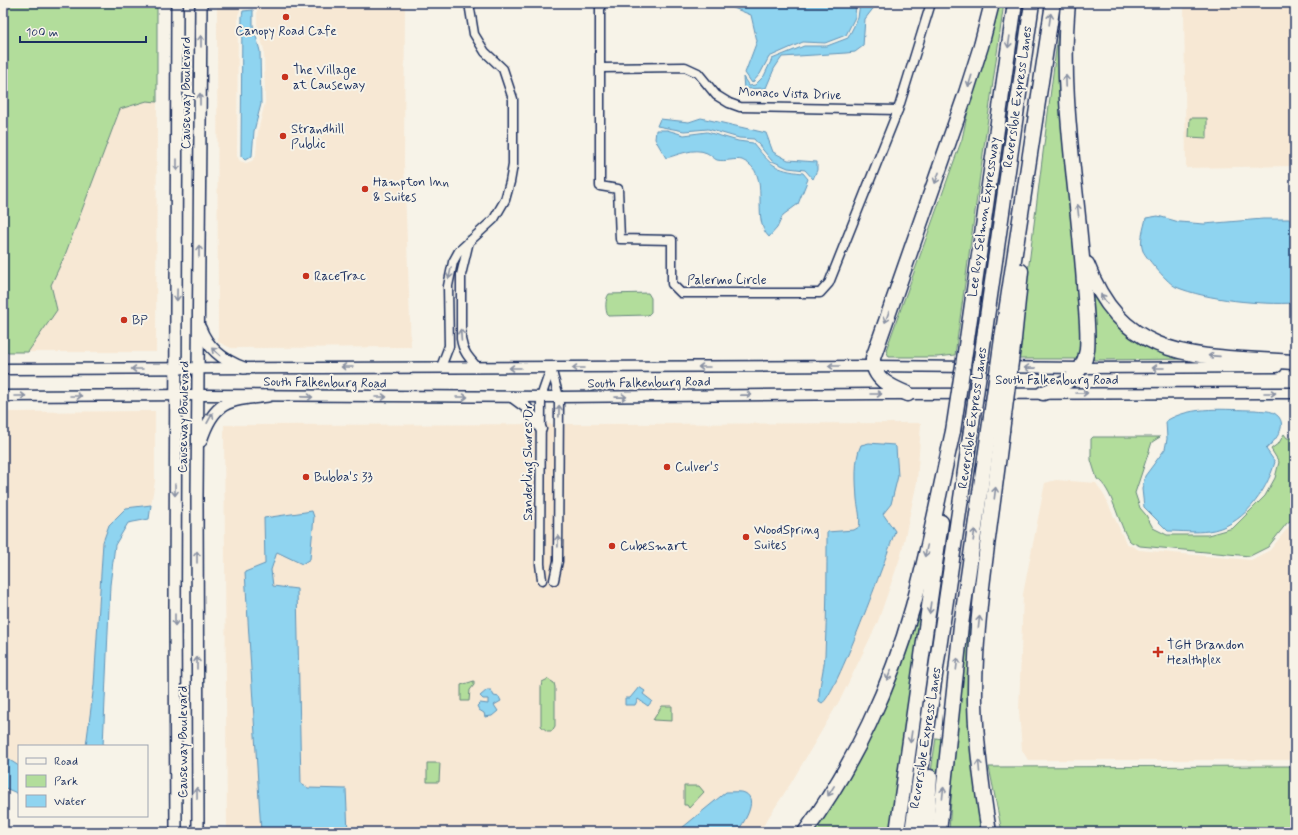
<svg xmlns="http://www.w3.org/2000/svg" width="1298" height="835" viewBox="0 0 1298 835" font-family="Mynerve,sans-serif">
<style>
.built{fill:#f7e8d4;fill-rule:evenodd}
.green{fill:#b2dd9b;stroke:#66867c}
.water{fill:#8fd4f0;stroke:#6192b6}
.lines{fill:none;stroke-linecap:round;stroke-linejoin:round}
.minor-casing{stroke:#1b2f5e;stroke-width:11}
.tertiary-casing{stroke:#1b2f5e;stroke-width:13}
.secondary-casing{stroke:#1b2f5e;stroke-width:14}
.motorway-casing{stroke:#1b2f5e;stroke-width:17}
.minor{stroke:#f7f3e8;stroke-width:8}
.tertiary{stroke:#f7f3e8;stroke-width:10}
.secondary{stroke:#f7f3e8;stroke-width:11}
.motorway{stroke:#f7f3e8;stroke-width:14}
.motorway-bridge-casing{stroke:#1b2f5e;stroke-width:17;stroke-linecap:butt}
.motorway-bridge{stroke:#f7f3e8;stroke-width:14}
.oneway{stroke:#8991a3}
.poi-dot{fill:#c8321e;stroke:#f7f3e8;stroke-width:1.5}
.labels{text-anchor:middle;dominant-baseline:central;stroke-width:4;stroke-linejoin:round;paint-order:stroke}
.poi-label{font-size:13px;fill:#1b2f5e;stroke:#f7f3e8;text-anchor:start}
.street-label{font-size:13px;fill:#1b2f5e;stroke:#f7f3e8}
</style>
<rect width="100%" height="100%" fill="#f7f3e8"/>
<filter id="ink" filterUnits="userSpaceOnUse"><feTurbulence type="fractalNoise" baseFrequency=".025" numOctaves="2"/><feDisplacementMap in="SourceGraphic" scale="8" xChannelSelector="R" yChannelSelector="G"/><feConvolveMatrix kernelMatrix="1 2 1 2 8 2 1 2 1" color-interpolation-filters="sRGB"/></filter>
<g filter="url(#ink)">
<g class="built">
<path d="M217 3H405L404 163 411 347 231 348 218 342ZM252 6 257 9V24L264 50 265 103 258 131 256 156 252 161 246 163 240 161 237 156 238 15 241 8Z"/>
<path d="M1184 3H1295V166L1186 168Z"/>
<path d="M147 101 157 102 156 352H28L57 310 51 285 65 255 120 109Z"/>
<path d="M155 411V481L151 505 126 508 103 542 94 685 87 745 19 746V766L3 756V412Z"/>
<path d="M921 423 917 482 901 555 877 624 841 698 791 783 759 832H227L224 425Z"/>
<path d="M1056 480 1096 483 1105 497 1126 543 1139 550 1251 560 1270 550 1290 525 1295 522V760H1028L1022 750 1019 711 1023 594 1045 483Z"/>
</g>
<g class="green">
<path d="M3 3H157V102L147 101 120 109 65 255 51 285 57 310 28 352H3Z"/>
<path d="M998 3H1004L955 355 937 357H889L886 350 962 139 969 106Z"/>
<path d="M1060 18H1063L1083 331 1081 359H1017Z"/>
<path d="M1190 118H1207V138L1189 137Z"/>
<path d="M1090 281 1108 312 1198 359 1094 360 1092 358Z"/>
<path d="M648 293 651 298V312L648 315 608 316C605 310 605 299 609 294Z"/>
<path d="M1284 434 1287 438H1295V518L1287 523 1268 547 1250 556 1140 546C1137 544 1131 543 1129 540 1119 526 1112 487 1097 479L1091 460V439L1093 437H1160L1152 442 1135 493 1140 508 1146 515 1153 528 1167 535H1208L1233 528 1265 496 1275 478 1279 462 1271 449 1279 443Z"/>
<path d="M918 610H921L914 683 891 832H812Z"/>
<path d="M970 616 976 618 986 832H949L954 752Z"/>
<path d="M548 679 554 683 555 687V726L552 731H547L541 726V687L542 682Z"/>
<path d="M474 681V685L470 690 469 701H461V685Z"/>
<path d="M662 706H672V721L653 720Z"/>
<path d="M936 738 942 739 933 832H922Z"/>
<path d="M427 763H440L439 782H427Z"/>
<path d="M1295 766V832H1002L989 767Z"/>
<path d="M684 786H699L704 792 689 808 687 805H684Z"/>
</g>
<g class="water">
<path d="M705 3H856L855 17 846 35 825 43 803 42 769 57 760 74 752 83 745 73 757 41 751 15 731 7H707Z"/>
<path d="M860 3H875V6L865 19 863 46 855 52 846 53 782 57 774 69 766 88 744 89 743 77 749 86 755 85 764 76 772 59 804 46H827L848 38 858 18Z"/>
<path d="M253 10V25L260 51 261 104 254 131 252 156 245 160 241 156 242 16 243 11Z"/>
<path d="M701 118 766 133 773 152 788 160 817 162V170L813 179 805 170 788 168 772 161 754 139 739 138 708 129 684 131 657 126 660 119 689 122Z"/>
<path d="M656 130H667L684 135 707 132 738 141 753 143C771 165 774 170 803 173L808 179 798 204 783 215 777 228 769 237C749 218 774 173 742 160 735 158 725 162 717 160 714 159 711 155 707 153 694 147 678 155 666 158L655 139Z"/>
<path d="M1158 216 1179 222 1204 224 1263 219H1295V303C1262 305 1207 300 1176 287 1169 284 1147 259 1143 251 1139 241 1144 228 1146 218Z"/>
<path d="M1255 410C1260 411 1269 410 1274 413 1291 423 1275 441 1266 449L1275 462C1266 493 1242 527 1208 531 1196 533 1181 531 1168 531L1144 507 1142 489 1145 476 1165 449 1167 439 1166 421C1192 405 1226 410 1255 410Z"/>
<path d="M869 443 894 445 896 447 898 476 891 504 883 514 895 531C888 553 835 698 822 703L819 701C819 685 824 670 825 655 827 614 827 573 827 532L854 530 859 527C861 517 858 509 857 499 856 484 854 459 861 445Z"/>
<path d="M151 505 149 519 128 523 115 545 110 585 103 746H86L94 685 103 542 109 525 126 508Z"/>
<path d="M312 511 314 517 310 559 302 564 277 552 271 570 273 586 297 589 301 784 308 788 346 789 348 832H261L245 572 265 564 264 518Z"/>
<path d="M639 687 645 691 643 694 652 701 648 706 638 699 635 705H625V698H630Z"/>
<path d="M487 690H491L494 696 499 697 501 701 494 705 498 711 492 716 485 717 484 713 479 710 477 706 480 703 488 704V699H483L480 696Z"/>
<path d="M3 756 19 766V794L3 787Z"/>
<path d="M726 792C732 792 740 791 745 793 759 800 743 824 737 832H677Z"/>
</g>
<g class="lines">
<defs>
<g id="minor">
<path d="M600 3V186L618 189 620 239 672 240V284L681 293H820L829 283 898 110 931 3"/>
<path d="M600 68 685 67 698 73 716 95 729 103 740 107 898 110"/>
<path d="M469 241 461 275V339C463 352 469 358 478 368"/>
<path d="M441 367 449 346 448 286 453 262 459 251 494 219 505 200 510 182 513 165V99L503 69 485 52 474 34 469 3"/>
<path d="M551 368 559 397 558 561 554 580"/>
<path d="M542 580 540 564 541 397 551 368"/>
</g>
<g id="tertiary">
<path d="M3 369 873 366 1082 368 1277 367"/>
<path d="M3 396 198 395 559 397 875 394 1295 393"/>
<path d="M512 397 527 408 541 429"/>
</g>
<g id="secondary">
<path d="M200 328C208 349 224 361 244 368"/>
<path d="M201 441C214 400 229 400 268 396"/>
<path d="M176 832 175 610 177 3"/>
<path d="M198 832 197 496 201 3"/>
</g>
<g id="motorway">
<path d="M1087 264C1125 366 1204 355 1295 362"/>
<path d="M985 331 1032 3"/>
<path d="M1002 338 1053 3"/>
<path d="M967 339 1015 3"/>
<path d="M1014 339 1021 271"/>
<path d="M1043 393C1065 385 1083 376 1087 350 1089 328 1085 305 1084 283 1078 190 1059 97 1068 3"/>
<path d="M908 394C891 387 872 379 873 358L966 93 981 46 992 3"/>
<path d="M805 832C854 765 891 686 913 606 929 548 940 489 953 431"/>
<path d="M897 832 941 522"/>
<path d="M912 832 971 430"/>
<path d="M926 832 930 777"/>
<path d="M939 832 961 625 989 430"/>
<path d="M989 832C982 789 976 746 975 702 974 614 992 519 1002 431"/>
</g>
</defs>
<use href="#minor" class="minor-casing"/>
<use href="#tertiary" class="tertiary-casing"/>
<use href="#secondary" class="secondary-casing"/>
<use href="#motorway" class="motorway-casing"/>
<use href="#minor" class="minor"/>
<use href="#tertiary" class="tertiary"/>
<use href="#secondary" class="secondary"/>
<use href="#motorway" class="motorway"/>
<defs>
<g id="motorway-bridge">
<path d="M971 430 985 331"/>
<path d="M989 430 1002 338"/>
<path d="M953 431 967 339"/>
<path d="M1002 431 1014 339"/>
</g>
</defs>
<use href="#motorway-bridge" class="motorway-bridge-casing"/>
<use href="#motorway-bridge" class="motorway-bridge"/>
</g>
<defs><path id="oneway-shaft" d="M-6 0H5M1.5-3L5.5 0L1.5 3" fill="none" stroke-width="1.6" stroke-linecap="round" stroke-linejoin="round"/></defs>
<g class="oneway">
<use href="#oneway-shaft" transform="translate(1050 19) rotate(-82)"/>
<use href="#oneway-shaft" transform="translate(201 41) rotate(-90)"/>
<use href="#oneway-shaft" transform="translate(1009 42) rotate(98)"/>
<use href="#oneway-shaft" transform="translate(970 81) rotate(107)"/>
<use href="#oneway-shaft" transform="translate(1066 81) rotate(-92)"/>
<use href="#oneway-shaft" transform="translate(200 99) rotate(-90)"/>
<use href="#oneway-shaft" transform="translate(177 165) rotate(90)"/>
<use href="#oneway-shaft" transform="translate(937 178) rotate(110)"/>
<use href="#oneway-shaft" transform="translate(1078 210) rotate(-96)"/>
<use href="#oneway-shaft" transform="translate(199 251) rotate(-90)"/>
<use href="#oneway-shaft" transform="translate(450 273) rotate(102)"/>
<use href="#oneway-shaft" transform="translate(177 295) rotate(91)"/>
<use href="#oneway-shaft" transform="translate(1104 299) rotate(-123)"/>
<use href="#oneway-shaft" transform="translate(887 317) rotate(110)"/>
<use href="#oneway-shaft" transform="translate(461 335) rotate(-94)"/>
<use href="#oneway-shaft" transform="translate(216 352) rotate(-139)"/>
<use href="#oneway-shaft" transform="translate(1214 356) rotate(-176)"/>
<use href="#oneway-shaft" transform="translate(834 366) rotate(180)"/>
<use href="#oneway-shaft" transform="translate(347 367) rotate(-180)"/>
<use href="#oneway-shaft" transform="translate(704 367) rotate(180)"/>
<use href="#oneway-shaft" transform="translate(515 368) rotate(-180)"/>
<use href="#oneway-shaft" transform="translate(578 368) rotate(180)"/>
<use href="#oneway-shaft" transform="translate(1030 368) rotate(-179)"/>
<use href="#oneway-shaft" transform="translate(1158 368) rotate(180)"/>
<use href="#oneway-shaft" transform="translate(137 369) rotate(-180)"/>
<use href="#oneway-shaft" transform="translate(1082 393)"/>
<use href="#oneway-shaft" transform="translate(1270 393)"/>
<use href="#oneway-shaft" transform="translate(876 394)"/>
<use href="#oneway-shaft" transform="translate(746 395) rotate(-1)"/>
<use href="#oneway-shaft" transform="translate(20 396)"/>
<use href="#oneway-shaft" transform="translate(76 396)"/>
<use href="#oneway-shaft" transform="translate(307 397) rotate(1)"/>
<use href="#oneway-shaft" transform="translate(381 397)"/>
<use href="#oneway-shaft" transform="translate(462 397)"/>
<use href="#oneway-shaft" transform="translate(621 397) rotate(-1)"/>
<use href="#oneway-shaft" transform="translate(559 411) rotate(-89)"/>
<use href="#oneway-shaft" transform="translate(210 418) rotate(-61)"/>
<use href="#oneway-shaft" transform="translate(175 490) rotate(90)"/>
<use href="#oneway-shaft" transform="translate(995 493) rotate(-83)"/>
<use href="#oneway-shaft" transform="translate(974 535) rotate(-82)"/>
<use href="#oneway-shaft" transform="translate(558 541) rotate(-89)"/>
<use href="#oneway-shaft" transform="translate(926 551) rotate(103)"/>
<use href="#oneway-shaft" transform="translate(197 557) rotate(-90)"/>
<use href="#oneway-shaft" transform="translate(930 608) rotate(98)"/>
<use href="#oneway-shaft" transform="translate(175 620) rotate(90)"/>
<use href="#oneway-shaft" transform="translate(979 622) rotate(-84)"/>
<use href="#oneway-shaft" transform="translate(197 663) rotate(-90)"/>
<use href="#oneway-shaft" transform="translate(957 664) rotate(-83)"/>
<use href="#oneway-shaft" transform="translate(889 675) rotate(112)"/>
<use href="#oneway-shaft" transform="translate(911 737) rotate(98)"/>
<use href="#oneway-shaft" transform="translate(979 766) rotate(-95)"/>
<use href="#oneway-shaft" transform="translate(831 791) rotate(122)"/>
<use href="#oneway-shaft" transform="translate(197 793) rotate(-91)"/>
<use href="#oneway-shaft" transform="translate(943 793) rotate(-84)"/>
</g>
</g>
<g class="poi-dot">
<circle cx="286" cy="17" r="4"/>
<circle cx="285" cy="77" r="4"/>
<circle cx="283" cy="136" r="4"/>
<circle cx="365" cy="189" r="4"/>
<circle cx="306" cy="276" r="4"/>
<circle cx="124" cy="320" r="4"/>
<circle cx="667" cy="467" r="4"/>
<circle cx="306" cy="477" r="4"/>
<circle cx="746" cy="537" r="4"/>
<circle cx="612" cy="546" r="4"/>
<path d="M1156 646h4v4h4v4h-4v4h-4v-4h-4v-4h4z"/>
</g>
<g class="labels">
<g class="poi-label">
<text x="286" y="31" text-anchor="middle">Canopy Road Cafe</text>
<text x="293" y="70">The Village<tspan x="293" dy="15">at Causeway</tspan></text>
<text x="291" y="129">Strandhill<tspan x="291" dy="15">Public</tspan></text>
<text x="373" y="182">Hampton Inn<tspan x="373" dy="15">&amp; Suites</tspan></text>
<text x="314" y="276">RaceTrac</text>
<text x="132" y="320">BP</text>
<text x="675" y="467">Culver's</text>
<text x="314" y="477">Bubba's 33</text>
<text x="754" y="530">WoodSpring<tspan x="754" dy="15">Suites</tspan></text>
<text x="620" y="546">CubeSmart</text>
<text x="1167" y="645">TGH Brandon<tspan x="1167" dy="15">Healthplex</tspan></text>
</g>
<g class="street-label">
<text transform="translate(186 93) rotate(-90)">Causeway Boulevard</text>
<text transform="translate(790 94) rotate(2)">Monaco Vista Drive</text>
<text transform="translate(1018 97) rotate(-82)">Reversible Express Lanes</text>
<text transform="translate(984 217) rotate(-82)">Lee Roy Selmon Expressway</text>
<text x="727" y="280">Palermo Circle</text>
<text x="1057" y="380">South Falkenburg Road</text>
<text transform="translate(325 383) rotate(1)">South Falkenburg Road</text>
<text transform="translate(649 383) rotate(-1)">South Falkenburg Road</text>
<text transform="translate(184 417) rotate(-89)">Causeway Boulevard</text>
<text transform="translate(973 418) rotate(-82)">Reversible Express Lanes</text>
<text transform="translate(528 462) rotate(-90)">Sanderling Shores Dr</text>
<text transform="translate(926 738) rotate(-81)">Reversible Express Lanes</text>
<text transform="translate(183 742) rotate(-90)">Causeway Boulevard</text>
</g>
</g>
<rect width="1298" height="835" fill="none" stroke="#f7f3e8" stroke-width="16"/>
<rect x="8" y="8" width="1282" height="819" fill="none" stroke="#1b2f5e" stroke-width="1.5" filter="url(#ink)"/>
<rect x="18" y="745" width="130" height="72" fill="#f7f3e8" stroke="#9fa5b1"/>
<rect x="26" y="758" width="20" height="6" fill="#f7f3e8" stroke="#9fa5b1"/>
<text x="54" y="765" font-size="12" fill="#1b2f5e">Road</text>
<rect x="26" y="775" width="20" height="12" fill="#b2dd9b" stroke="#9fa5b1"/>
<text x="54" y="785" font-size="12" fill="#1b2f5e">Park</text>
<rect x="26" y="795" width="20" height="12" fill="#8fd4f0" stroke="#9fa5b1"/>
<text x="54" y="805" font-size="12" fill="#1b2f5e">Water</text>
<path d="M20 36v6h126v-6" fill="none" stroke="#1b2f5e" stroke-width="2"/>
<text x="26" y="36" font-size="12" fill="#1b2f5e" stroke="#f7f3e8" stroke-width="3" paint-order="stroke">100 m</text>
</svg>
